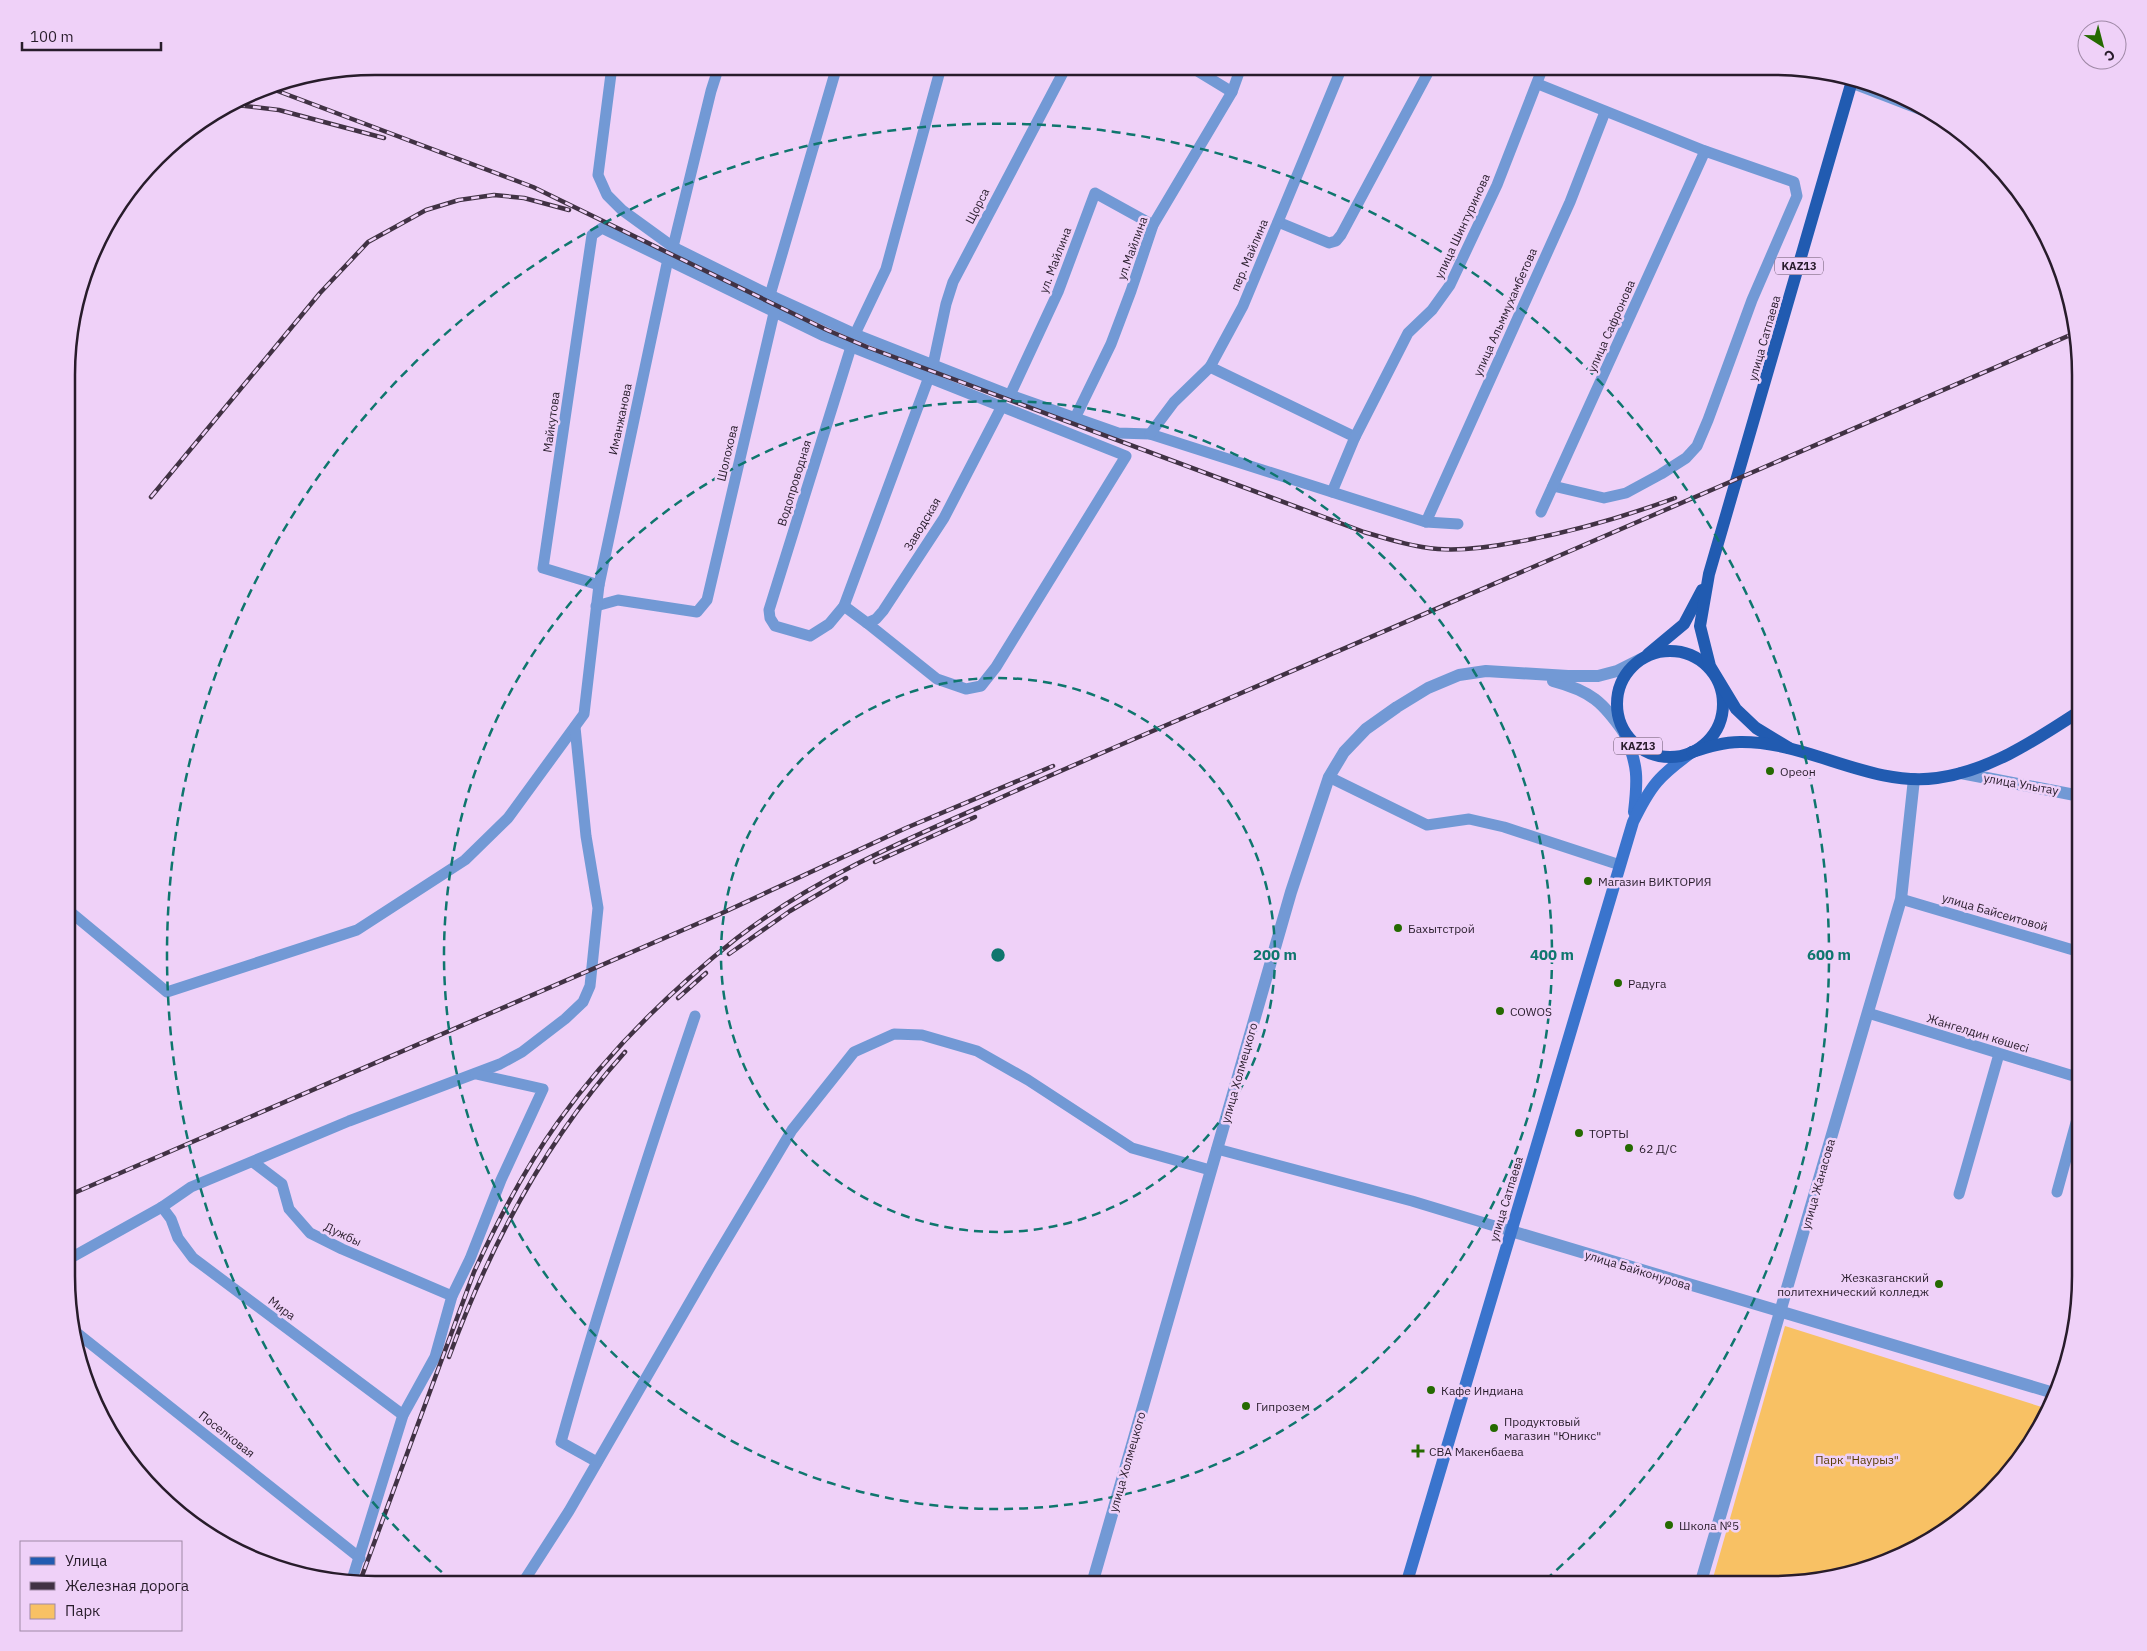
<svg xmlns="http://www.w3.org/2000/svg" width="2147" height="1651" viewBox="0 0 2147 1651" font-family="'IBM Plex Sans',sans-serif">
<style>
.green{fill:#f8c164}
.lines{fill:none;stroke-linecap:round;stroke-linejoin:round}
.minor{stroke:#7299d5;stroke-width:11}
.tertiary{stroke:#7299d5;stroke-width:12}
.secondary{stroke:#3a74cd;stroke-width:12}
.primary{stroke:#215bb1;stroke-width:12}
.rail-casing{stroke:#413244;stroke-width:4.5}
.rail{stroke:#efd1f8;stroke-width:2.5;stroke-dasharray:8;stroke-linecap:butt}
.ring{fill:none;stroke:#0f766e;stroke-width:2.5;stroke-dasharray:9 6}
.poi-dot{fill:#256a01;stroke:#efd1f8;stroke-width:2}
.labels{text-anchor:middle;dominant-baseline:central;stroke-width:5;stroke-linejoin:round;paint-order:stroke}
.shield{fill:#efd1f8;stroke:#645268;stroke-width:1}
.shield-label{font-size:11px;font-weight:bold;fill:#281c2b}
.street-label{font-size:12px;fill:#281c2b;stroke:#efd1f8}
.poi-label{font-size:12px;fill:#281c2b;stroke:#efd1f8;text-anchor:start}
.park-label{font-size:12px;fill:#583d04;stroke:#efd1f8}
.rim{fill:none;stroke:#281c2b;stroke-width:2.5}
.centre{fill:#0f766e;stroke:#efd1f8;stroke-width:2.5}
.ring-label{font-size:15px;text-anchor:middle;font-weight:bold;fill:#0f766e;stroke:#efd1f8;stroke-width:5;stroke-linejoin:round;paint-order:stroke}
</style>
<rect width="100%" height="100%" fill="#efd1f8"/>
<path class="green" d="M1785 1326 2048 1409 2004 1479 1908 1553 1832 1579 1772 1585H1711Z"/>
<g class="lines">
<g class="minor">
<path d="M612 66 598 175 607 195 622 210 673 247 770 295 855 334 1010 395 1118 433 1150 434 1426 522 1458 524"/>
<path d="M1191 67 1232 92"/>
<path d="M1852 83 1922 110"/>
<path d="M1538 84 1705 151 1794 182 1797 196 1752 300 1708 420 1697 446 1686 458 1661 474 1626 493 1604 498 1553 486"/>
<path d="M1278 222 1329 243 1336 241 1341 235 1431 67"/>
<path d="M673 247 711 91 719 66"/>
<path d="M770 295 837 66"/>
<path d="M855 334 886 269 941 67"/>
<path d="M851 347 769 610 770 618 775 626 810 636 829 624 844 606 929 377"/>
<path d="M933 365 946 304 953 282 1066 67"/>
<path d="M1210 367 1355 437"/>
<path d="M1010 395 1058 292 1095 193 1153 225"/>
<path d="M1075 418 1111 344 1131 291 1153 225 1232 92 1241 67"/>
<path d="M1150 434 1174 402 1210 367 1243 306 1342 67"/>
<path d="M1332 492 1355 437 1408 333 1432 310 1450 285 1497 185 1543 67"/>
<path d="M1541 512 1705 151"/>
<path d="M1426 522 1570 202 1605 112"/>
<path d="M599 585 543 568 592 235 602 228 824 336 1126 456 996 667 981 686 966 689 937 679 867 623"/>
<path d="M596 606 618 600 697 612 707 600 774 313"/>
<path d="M844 606 867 623 876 619 883 611 944 518 1002 406"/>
<path d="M1329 777 1427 825 1469 819 1504 827 1620 865"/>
<path d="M1901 899 2080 952"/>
<path d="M68 910 167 992 357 930 465 860 508 818 584 714 599 585 668 259"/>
<path d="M1868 1013 2080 1078"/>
<path d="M1217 1149 1412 1201 1511 1231"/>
<path d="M253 1162 282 1184 289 1209 310 1233 342 1249 452 1296"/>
<path d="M2057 1192 2080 1108"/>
<path d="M1959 1194 1999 1054"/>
<path d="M162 1207 171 1219 178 1238 193 1258 403 1415"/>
<path d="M67 1260 162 1207 191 1187 349 1121 500 1064 522 1052 565 1019 583 1002 590 986 598 908 586 836 575 727"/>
<path d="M77 1333 360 1558"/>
<path d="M597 1462 561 1442C601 1298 647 1157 695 1016"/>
<path d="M351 1583 403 1415 435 1357 452 1296 470 1259 501 1180 543 1089 476 1074"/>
<path d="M522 1584 569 1511 709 1269 792 1130 854 1052 894 1034 922 1035 977 1051 1028 1080 1132 1148 1210 1170"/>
</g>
<g class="tertiary">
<path d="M1553 681C1591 691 1603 702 1625 734"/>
<path d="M1961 773 2080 796"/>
<path d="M1511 1231 2057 1394"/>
<path d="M1092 1584 1291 892 1329 777 1344 752 1366 729 1397 707 1428 688 1459 675 1486 671 1568 676H1598L1617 671 1643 658"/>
<path d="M1700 1585 1901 899 1914 779"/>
</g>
<g class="secondary">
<path d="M1625 734C1638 766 1638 778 1634 812"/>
<path d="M1406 1585 1633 822C1651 785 1659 776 1692 752"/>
</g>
<g class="primary">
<circle cx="1670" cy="704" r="53"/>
<path d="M1648 654 1684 624 1702 590"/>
<path d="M1789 748 1756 728 1736 709 1710 666 1700 626 1709 574 1852 81"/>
<path d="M1692 752C1708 747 1724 742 1740 742 1808 741 1869 787 1937 778 1990 771 2037 739 2080 711"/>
</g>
<defs>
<g id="rail">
<path d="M267 87 533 187 827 330 867 347 1364 532C1388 539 1413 547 1438 549 1465 551 1491 547 1517 542 1571 532 1624 517 1675 498"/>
<path d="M237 105 279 110 384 138"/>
<path d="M151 497 320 293 368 242 426 210 459 200 494 195 524 198 569 210"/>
<path d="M875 862 975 817"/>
<path d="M729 954 790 911 846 878"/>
<path d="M678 998 706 973"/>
<path d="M67 1196 720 914 906 828 1053 766"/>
<path d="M449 1357C490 1245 545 1141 625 1052"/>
<path d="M359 1584 474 1272C498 1220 525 1168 558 1122 608 1052 670 991 737 938 811 881 896 844 980 807 1061 770 1143 735 1225 700 1508 578 1792 455 2075 333"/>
</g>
</defs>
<use href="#rail" class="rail-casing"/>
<use href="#rail" class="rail"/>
</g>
<g class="ring">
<circle cx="998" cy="955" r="277"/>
<circle cx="998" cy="955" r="554"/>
<path d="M453 1582A831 831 0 1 1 1543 1582"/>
</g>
<g class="poi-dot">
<circle cx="1770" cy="771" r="5"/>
<circle cx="1588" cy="881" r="5"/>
<circle cx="1398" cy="928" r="5"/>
<circle cx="1618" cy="983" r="5"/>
<circle cx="1500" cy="1011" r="5"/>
<circle cx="1579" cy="1133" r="5"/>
<circle cx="1629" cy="1148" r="5"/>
<circle cx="1939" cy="1284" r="5"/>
<circle cx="1431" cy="1390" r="5"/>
<circle cx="1246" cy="1406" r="5"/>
<circle cx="1494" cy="1428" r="5"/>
<path d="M1415.5 1443.5h5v5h5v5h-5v5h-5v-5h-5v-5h5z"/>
<circle cx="1669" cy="1525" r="5"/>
</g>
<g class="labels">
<g class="shield">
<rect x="1775" y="257.5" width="48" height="17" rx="4"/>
<rect x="1614" y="737.5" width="48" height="17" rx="4"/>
</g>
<g class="shield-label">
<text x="1799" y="266">KAZ13</text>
<text x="1638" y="746">KAZ13</text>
</g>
<g class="street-label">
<text transform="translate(977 206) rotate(-63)">Щорса</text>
<text transform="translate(1462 226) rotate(-65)">улица Шинтуринова</text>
<text transform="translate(1132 248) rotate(-70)">ул.Майлина</text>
<text transform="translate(1249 255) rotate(-67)">пер. Майлина</text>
<text transform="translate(1055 260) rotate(-69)">ул. Майлина</text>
<text transform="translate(1505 312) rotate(-66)">улица Альммухамбетова</text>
<text transform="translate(1611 326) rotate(-66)">улица Сафронова</text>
<text transform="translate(1764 338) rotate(-74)">улица Сатпаева</text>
<text transform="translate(620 419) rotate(-78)">Иманжанова</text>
<text transform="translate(551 422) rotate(-82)">Майкутова</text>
<text transform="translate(727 453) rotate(-77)">Шолохова</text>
<text transform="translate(794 483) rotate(-73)">Водопроводная</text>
<text transform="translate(922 524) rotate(-59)">Заводская</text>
<text transform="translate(2021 784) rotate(10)">улица Улытау</text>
<text transform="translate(1995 912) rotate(16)">улица Байсеитовой</text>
<text transform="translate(1978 1033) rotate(17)">Жангелдин көшесі</text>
<text transform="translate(1239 1073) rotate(-74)">улица Холмецкого</text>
<text transform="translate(1818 1184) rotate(-74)">улица Жанасова</text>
<text transform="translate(1506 1199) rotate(-73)">улица Сатпаева</text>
<text transform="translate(343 1234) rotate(26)">Дужбы</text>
<text transform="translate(1638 1270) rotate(17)">улица Байконурова</text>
<text transform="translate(282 1308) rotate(37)">Мира</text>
<text transform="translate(227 1434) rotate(38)">Поселковая</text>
<text transform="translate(1127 1462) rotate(-74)">улица Холмецкого</text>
</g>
<g class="poi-label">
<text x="1780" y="771">Ореон</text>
<text x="1598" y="881">Магазин ВИКТОРИЯ</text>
<text x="1408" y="928">Бахытстрой</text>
<text x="1628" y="983">Радуга</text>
<text x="1510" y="1011">COWOS</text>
<text x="1589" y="1133">ТОРТЫ</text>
<text x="1639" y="1148">62 Д/С</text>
<text x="1929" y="1277" text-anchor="end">Жезказганский<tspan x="1929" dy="14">политехнический колледж</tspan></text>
<text x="1441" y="1390">Кафе Индиана</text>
<text x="1256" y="1406">Гипрозем</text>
<text x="1504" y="1421">Продуктовый<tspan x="1504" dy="14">магазин "Юникс"</tspan></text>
<text x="1429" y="1451">СВА Макенбаева</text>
<text x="1679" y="1525">Школа №5</text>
</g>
<g class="park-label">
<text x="1857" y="1459">Парк "Наурыз"</text>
</g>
</g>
<path d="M0 0H2147V1651H0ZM375 75H1772A300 300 0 0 1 2072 375V1276A300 300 0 0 1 1772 1576H375A300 300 0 0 1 75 1276V375A300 300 0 0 1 375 75Z" fill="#efd1f8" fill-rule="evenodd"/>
<path class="rim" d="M375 75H1772A300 300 0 0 1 2072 375V1276A300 300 0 0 1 1772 1576H375A300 300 0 0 1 75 1276V375A300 300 0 0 1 375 75Z"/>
<circle cx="998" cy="955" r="8" class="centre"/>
<g class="ring-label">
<text x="1275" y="960">200 m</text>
<text x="1552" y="960">400 m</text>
<text x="1829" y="960">600 m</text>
</g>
<rect x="20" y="1541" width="162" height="90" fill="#efd1f8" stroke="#9f89a6"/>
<rect x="30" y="1557" width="25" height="8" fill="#215bb1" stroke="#9f89a6"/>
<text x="65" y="1566" font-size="15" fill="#281c2b">Улица</text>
<rect x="30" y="1582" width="25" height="8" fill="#413244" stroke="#9f89a6"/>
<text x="65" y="1591" font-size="15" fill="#281c2b">Железная дорога</text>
<rect x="30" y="1604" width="25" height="15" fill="#f8c164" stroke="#9f89a6"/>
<text x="65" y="1616" font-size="15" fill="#281c2b">Парк</text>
<g transform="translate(2102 45) rotate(144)"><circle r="24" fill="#efd1f8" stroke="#9f89a6"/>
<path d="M0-4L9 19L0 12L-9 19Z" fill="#256a01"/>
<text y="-8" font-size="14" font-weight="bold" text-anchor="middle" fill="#281c2b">С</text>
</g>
<path d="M22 42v8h139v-8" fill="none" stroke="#281c2b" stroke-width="2.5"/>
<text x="30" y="42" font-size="15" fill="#281c2b" stroke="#efd1f8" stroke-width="4" paint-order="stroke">100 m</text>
</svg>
